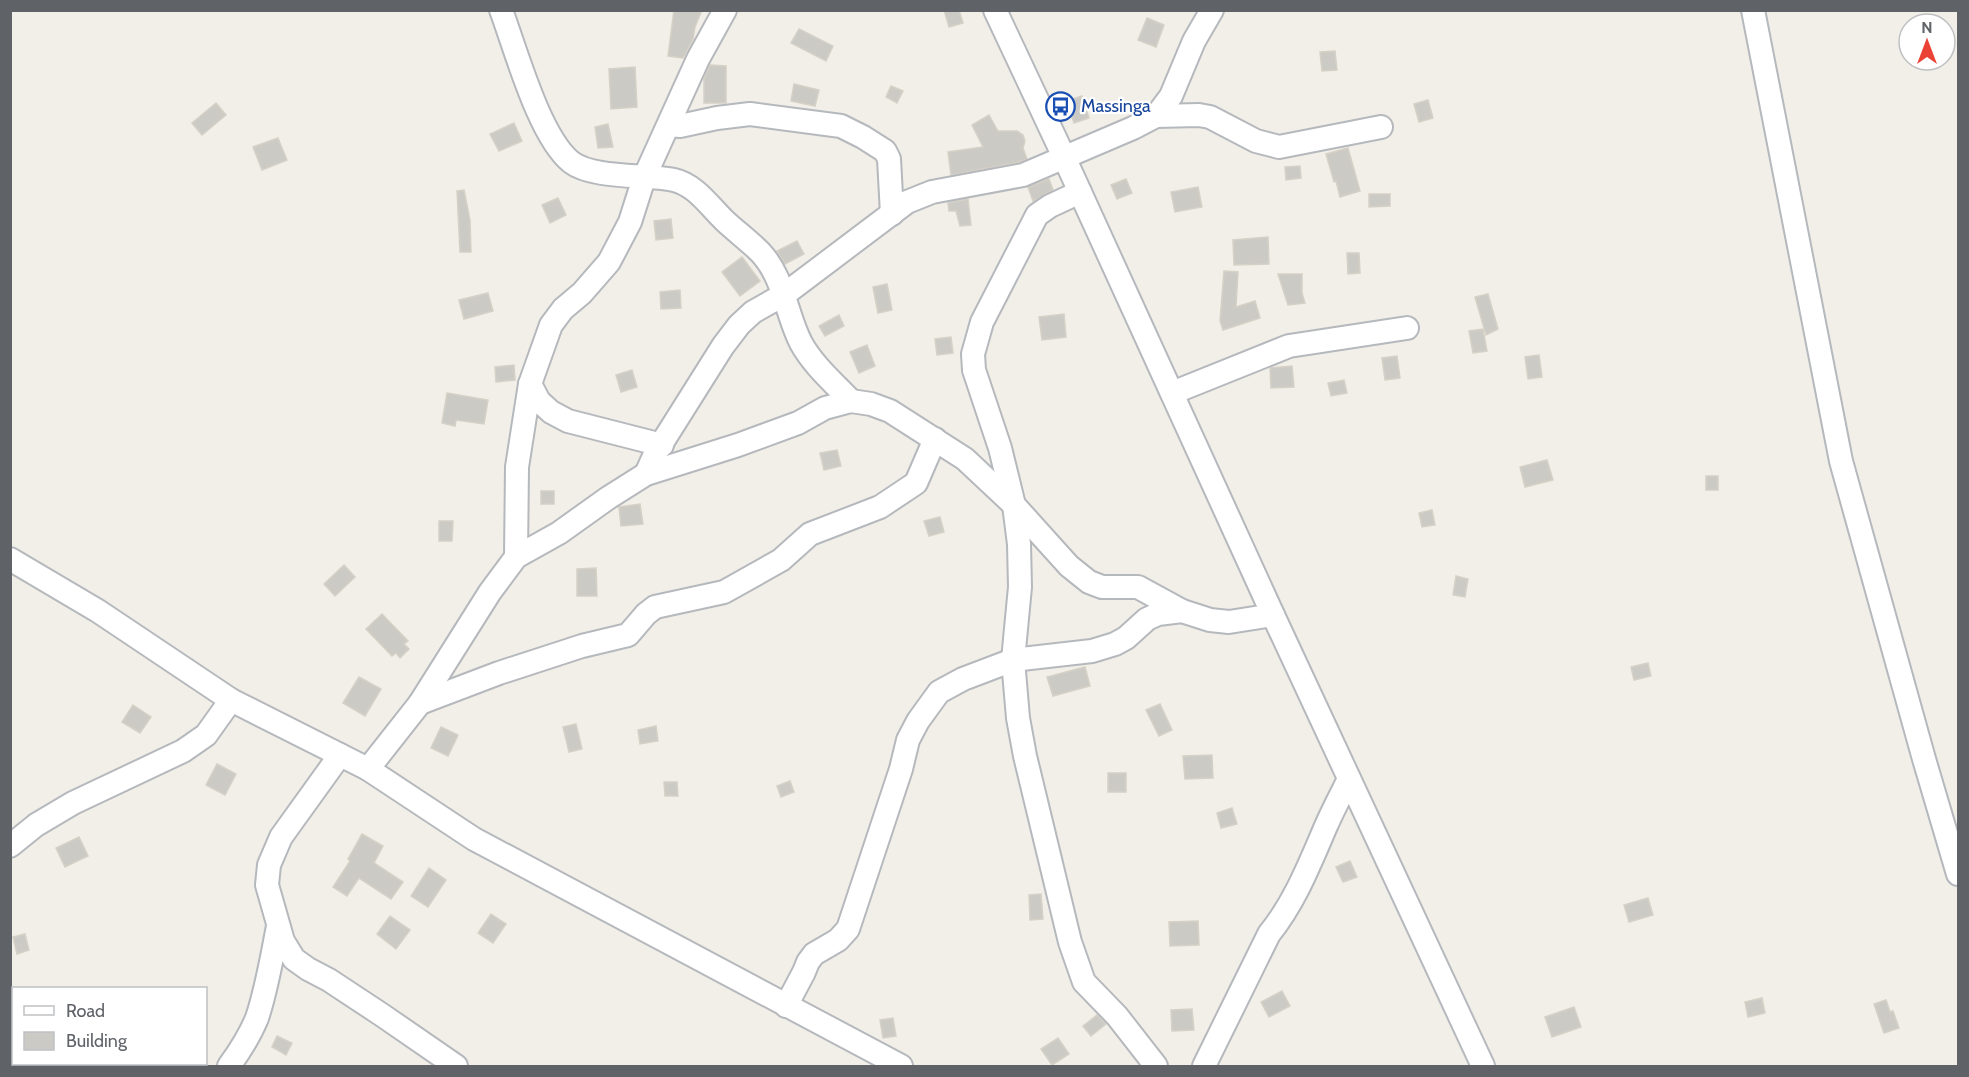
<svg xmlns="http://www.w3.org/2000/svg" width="1969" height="1077" viewBox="0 0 1969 1077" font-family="Cabin,sans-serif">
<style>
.building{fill:#cccac5;stroke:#d6d1c6;stroke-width:1.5}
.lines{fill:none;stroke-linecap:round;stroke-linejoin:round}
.minor-casing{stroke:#b5b8bc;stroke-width:26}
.minor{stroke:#fff;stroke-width:22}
.labels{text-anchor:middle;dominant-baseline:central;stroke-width:4.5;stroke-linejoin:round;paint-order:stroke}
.transit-label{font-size:18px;fill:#164399;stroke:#fff;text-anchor:start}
</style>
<rect width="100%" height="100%" fill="#f1efe8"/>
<g class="building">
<path d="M674 10H702L695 27 693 39 683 58 668 56Z"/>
<path d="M944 10H959L963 23 949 27Z"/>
<path d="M1147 18 1164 25 1156 47 1138 40Z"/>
<path d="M799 29 833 46 826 61 791 43Z"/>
<path d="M1335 51 1337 70 1322 71 1320 52Z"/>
<path d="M710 65 726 66V103H704V79Z"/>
<path d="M635 67 637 107 611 109 609 69Z"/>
<path d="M794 84 819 90 815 106 791 101Z"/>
<path d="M891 86 903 91 897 103 886 97Z"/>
<path d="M1082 96 1089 118 1074 123 1067 101Z"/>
<path d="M1428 100 1433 118 1419 122 1414 104Z"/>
<path d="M216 103 226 115 202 135 192 123Z"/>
<path d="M989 115 998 131H1017L1023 135 1025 141 1023 148 1027 159 1019 162 951 175 948 152 983 147 972 125Z"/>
<path d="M514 123 522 141 499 151 490 134Z"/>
<path d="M608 124 613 147 598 148 595 127Z"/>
<path d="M278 138 287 160 262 170 253 147Z"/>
<path d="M1348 148 1360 191 1340 197 1336 181 1334 182 1326 154Z"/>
<path d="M1300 166 1301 178 1286 180 1285 167Z"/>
<path d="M1049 179 1053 190 1033 201 1028 187Z"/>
<path d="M1126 179 1132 193 1117 199 1111 185Z"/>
<path d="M1198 187 1202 207 1175 212 1171 192Z"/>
<path d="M464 190 470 220 471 252H460L457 191Z"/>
<path d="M1369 194H1390V206L1369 207Z"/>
<path d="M558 198 566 215 550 223 542 205Z"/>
<path d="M968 199 971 225 960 226 956 211H949L948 203Z"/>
<path d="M671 219 673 238 656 240 654 221Z"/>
<path d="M1268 237 1269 264 1234 265 1233 240Z"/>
<path d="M797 241 804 254 785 264 777 251Z"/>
<path d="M1347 253H1359L1360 273 1348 274Z"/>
<path d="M742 257 760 281 740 296 722 272Z"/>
<path d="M1224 271 1238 272 1236 307 1255 301 1260 318 1223 330 1220 321Z"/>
<path d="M1278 274H1302V293L1305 303 1288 305Z"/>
<path d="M887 284 892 310 878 313 873 287Z"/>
<path d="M680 290 681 308 661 309 660 292Z"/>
<path d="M488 293 493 311 464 319 459 300Z"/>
<path d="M1488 294 1498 329 1486 335 1475 297Z"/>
<path d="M1064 314 1066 337 1042 340 1039 317Z"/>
<path d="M839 315 844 326 825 336 819 326Z"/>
<path d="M1483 329 1487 351 1473 353 1469 331Z"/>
<path d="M951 337 953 353 937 355 935 339Z"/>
<path d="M867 345 875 366 859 373 850 352Z"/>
<path d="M1539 355 1542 377 1528 379 1525 357Z"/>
<path d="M1397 356 1400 378 1385 380 1382 358Z"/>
<path d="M514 365 515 380 496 382 495 367Z"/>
<path d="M1292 366 1294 387 1271 388 1270 368Z"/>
<path d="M632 370 637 387 621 392 616 375Z"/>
<path d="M1344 380 1347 393 1331 396 1328 383Z"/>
<path d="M447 393 488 400 484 424 456 420 455 426 442 423Z"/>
<path d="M837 450 841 466 824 470 820 453Z"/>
<path d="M1547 460 1553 480 1525 487 1520 467Z"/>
<rect x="1706" y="476" width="12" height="14"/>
<rect x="541" y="491" width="13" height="13"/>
<path d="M640 504 643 524 621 526 619 507Z"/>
<path d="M1432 510 1435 525 1422 527 1419 513Z"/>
<path d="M940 517 944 532 929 536 924 521Z"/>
<path d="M439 521H453L452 541H439Z"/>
<path d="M344 565 355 577 335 596 324 584Z"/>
<path d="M596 568 597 596H577V569Z"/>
<path d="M1456 576 1468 579 1465 597 1453 595Z"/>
<path d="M382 614 408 641 404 644 409 649 400 658 396 653 392 656 366 629Z"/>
<path d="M1648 663 1651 676 1634 680 1631 667Z"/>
<path d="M1085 667 1090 686 1053 696 1047 677Z"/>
<path d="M359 677 381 689 365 716 343 703Z"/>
<path d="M1160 704 1172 730 1159 736 1146 710Z"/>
<path d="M133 705 151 717 140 733 122 722Z"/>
<path d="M576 724 582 749 569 752 563 727Z"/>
<path d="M656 726 658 741 640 744 638 730Z"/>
<path d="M441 727 458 735 448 756 431 748Z"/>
<path d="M1212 755 1213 778 1185 779 1183 756Z"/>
<path d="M217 764 236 774 225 795 206 785Z"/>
<rect x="1108" y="773" width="18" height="19"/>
<path d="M790 781 794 792 781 797 777 786Z"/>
<path d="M664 782H677L678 796H665Z"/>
<path d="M1232 808 1237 824 1221 828 1217 813Z"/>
<path d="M362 834 383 846 374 863 403 882 391 899 359 878 347 896 333 887 350 861 348 859Z"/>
<path d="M79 837 88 856 65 867 56 848Z"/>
<path d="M1350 861 1357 877 1343 882 1336 867Z"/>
<path d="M429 868 446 880 428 907 411 896Z"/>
<path d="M1041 894 1043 919 1030 920 1029 895Z"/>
<path d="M1648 898 1653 915 1629 922 1624 905Z"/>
<path d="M491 914 506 924 493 943 478 933Z"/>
<path d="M390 916 410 930 396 949 377 934Z"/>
<path d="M1198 921 1199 945 1170 946 1169 922Z"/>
<path d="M25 934 29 950 17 954 13 937Z"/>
<path d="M1282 991 1290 1006 1269 1017 1261 1002Z"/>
<path d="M1762 998 1765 1013 1748 1017 1745 1002Z"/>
<path d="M1886 1000 1890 1012 1893 1011 1899 1028 1884 1033 1874 1004Z"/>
<path d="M1574 1007 1581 1027 1552 1037 1545 1017Z"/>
<path d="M1192 1009 1194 1030 1172 1031 1171 1010Z"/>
<path d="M1097 1015 1106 1024 1091 1036 1083 1026Z"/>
<path d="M893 1018 896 1036 883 1038 880 1020Z"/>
<path d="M277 1036 292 1043 286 1055 272 1047Z"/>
<path d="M1058 1038 1069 1054 1052 1065 1041 1049Z"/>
</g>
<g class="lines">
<defs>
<g id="minor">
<path d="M501 10C516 50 539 136 571 162 593 179 647 174 674 180 696 185 710 207 726 222 737 232 750 242 760 252 784 277 786 314 801 343 813 365 834 383 851 401"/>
<path d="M995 10 1064 157 1273 615 1483 1066"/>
<path d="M1753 10 1841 461 1924 759 1958 874"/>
<path d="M1156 116 1199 115 1210 117 1256 141 1279 147 1381 127"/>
<path d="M669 125 680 126 717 118 750 114 841 126 863 137 885 151 889 159 892 214"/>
<path d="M1080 192 1050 206 1037 215 982 322 973 354 974 370 1000 448 1014 505 1019 544 1020 587 1013 660 1018 718 1025 756 1070 942 1084 982 1117 1016 1156 1066"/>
<path d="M1172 393 1289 346 1407 328"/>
<path d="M662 445 568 421 551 412 539 401 530 384 551 325 563 309 582 293 609 262 630 222 644 178 698 59 725 10"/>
<path d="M646 474 655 454 723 346 739 325 753 312 785 294 907 202 932 192 1023 175 1133 128 1156 116 1171 96 1194 41 1212 10"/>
<path d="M516 557 517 467 530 384"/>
<path d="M10 559 98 611 231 700 368 769 474 839 901 1066"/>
<path d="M420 703 499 673 582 646 628 635 646 614 655 607 724 592 781 560 810 534 880 507 916 483 935 439"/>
<path d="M340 755 281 837 269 865 267 885 283 941 294 959 308 969 329 980 382 1015 456 1066"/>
<path d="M368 769 420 703 490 592 516 557 559 533 608 498 646 474 738 445 798 423 825 408 851 401 871 404 890 411 965 459 1014 505 1069 566 1089 582 1102 587H1138L1182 611 1210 620 1229 622 1273 615"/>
<path d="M10 846 36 825 73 803 183 751 206 735 231 700"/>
<path d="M786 1006 804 972 808 962 814 954 838 940 848 929 901 769 908 740 918 721 939 692 963 679 1013 660 1092 651 1115 644 1126 638 1147 619 1158 614 1182 611"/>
<path d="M229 1066C240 1051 250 1035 257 1018 267 988 272 957 278 926"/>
<path d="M1204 1066 1269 934C1295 902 1310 863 1326 826 1333 810 1341 795 1349 779"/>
</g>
</defs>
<use href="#minor" class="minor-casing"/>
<use href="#minor" class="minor"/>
</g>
<defs>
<symbol id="bus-ring" viewBox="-11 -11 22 22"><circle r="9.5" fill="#fff" stroke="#1a4fb4" stroke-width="1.5"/><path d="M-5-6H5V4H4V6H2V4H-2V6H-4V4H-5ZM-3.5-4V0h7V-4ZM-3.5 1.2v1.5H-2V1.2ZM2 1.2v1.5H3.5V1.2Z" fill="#1a4fb4"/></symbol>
</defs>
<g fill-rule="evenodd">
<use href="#bus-ring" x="1044" y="90" width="33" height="33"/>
</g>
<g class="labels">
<g class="transit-label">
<text x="1081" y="106">Massinga</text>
</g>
</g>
<rect width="1969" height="1077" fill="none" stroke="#5f6368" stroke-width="24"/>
<rect x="12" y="987" width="195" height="78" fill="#ffffff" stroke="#bfc1c3" stroke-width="1.5"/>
<rect x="24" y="1006" width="30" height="9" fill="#ffffff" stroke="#bfc1c3" stroke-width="1.5"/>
<text x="66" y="1017" font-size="18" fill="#5f6368">Road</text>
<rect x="24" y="1032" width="30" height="18" fill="#cccac5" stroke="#bfc1c3" stroke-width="1.5"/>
<text x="66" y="1047" font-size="18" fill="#5f6368">Building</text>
<g transform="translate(1927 42)"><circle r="28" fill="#ffffff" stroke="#bfc1c3" stroke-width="1.5"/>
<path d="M0-4.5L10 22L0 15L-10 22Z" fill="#ea4335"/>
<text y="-9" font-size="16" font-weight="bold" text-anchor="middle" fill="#5f6368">N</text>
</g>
</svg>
